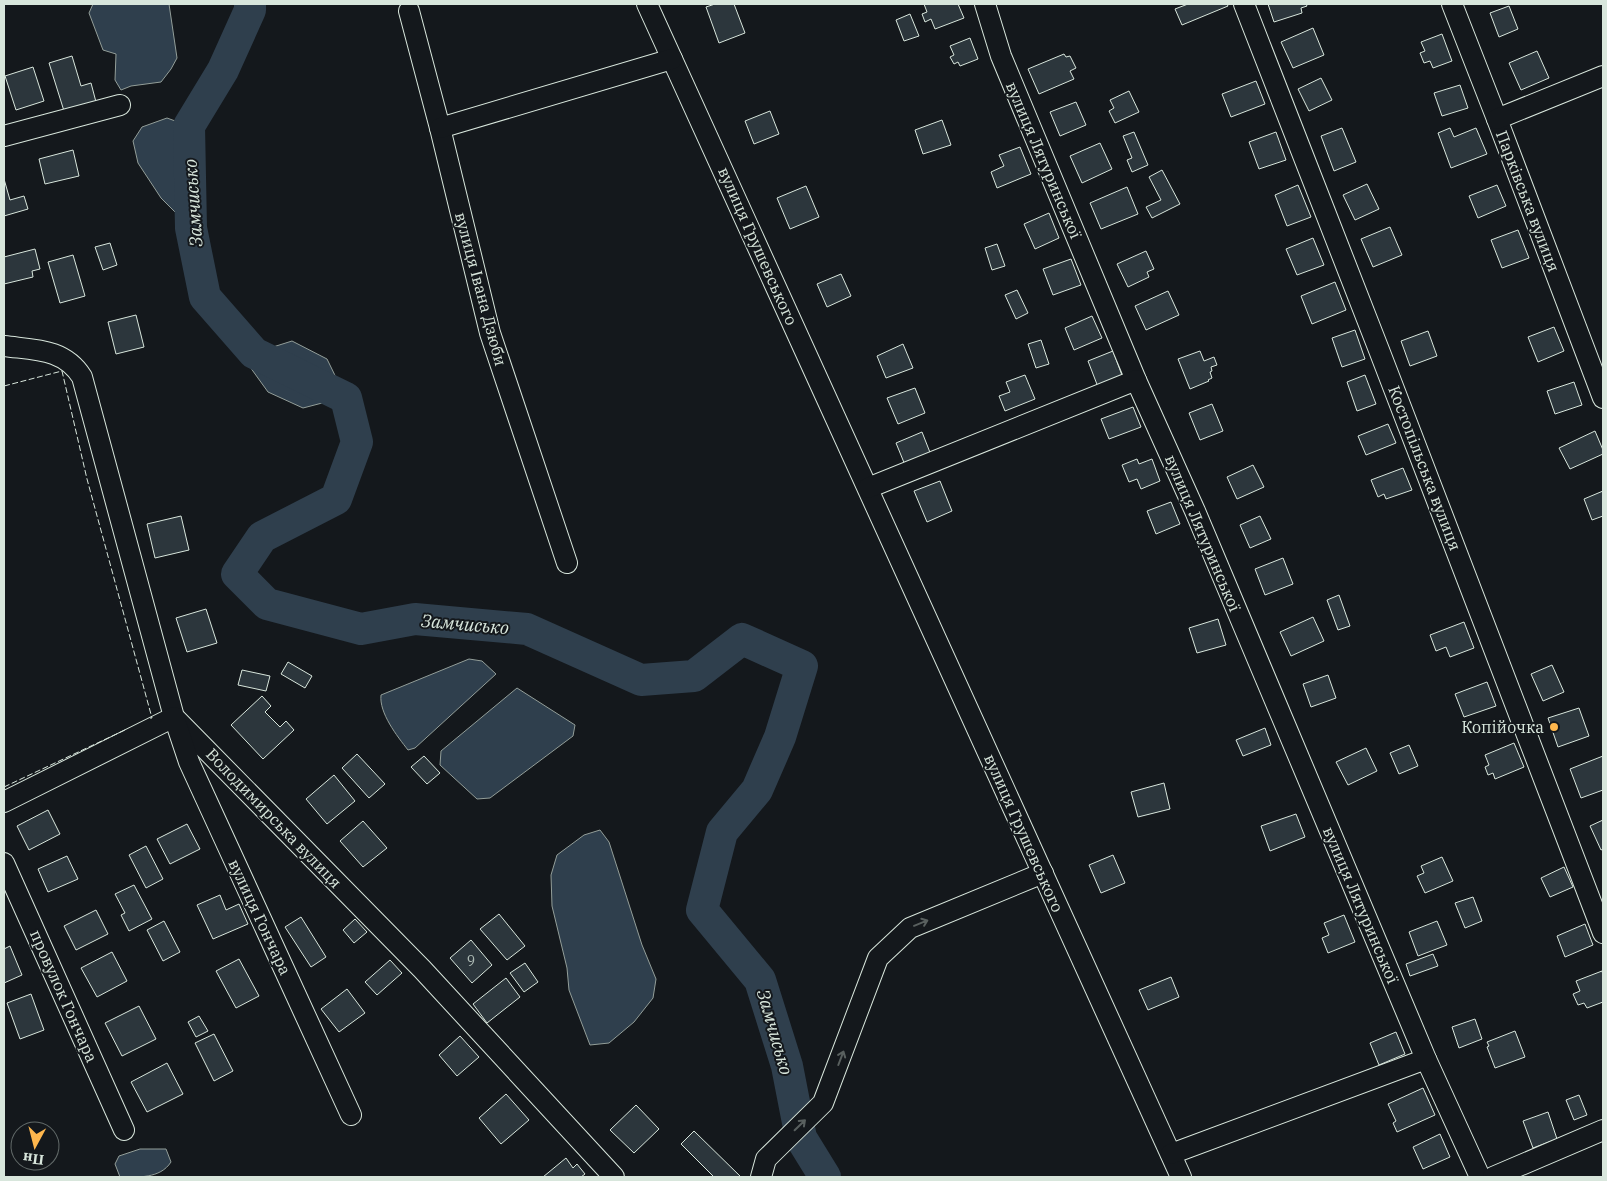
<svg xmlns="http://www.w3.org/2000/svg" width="1607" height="1181" viewBox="0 0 1607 1181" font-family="'IBM Plex Serif',serif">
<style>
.water{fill:#2f3f4d;stroke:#939e99}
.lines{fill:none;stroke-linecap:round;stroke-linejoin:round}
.river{stroke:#2f3f4d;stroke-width:32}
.building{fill:#2c363c;stroke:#d8e6dc}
.minor-casing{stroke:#d8e6dc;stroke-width:22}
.minor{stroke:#14181c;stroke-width:20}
.fence{stroke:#d8e6dc;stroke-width:1;stroke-dasharray:6 2.5;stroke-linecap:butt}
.oneway{stroke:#59605f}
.poi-dot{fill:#ffb74d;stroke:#14181c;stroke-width:2}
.labels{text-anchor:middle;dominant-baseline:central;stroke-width:4;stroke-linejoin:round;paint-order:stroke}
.number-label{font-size:14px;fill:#adbab4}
.street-label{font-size:16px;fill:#d8e6dc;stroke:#14181c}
.poi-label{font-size:16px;fill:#d8e6dc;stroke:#14181c;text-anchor:end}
.water-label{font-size:18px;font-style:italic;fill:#d8e6dc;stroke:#14181c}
</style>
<rect width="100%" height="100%" fill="#14181c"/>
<g class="water">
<path d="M93 4H169L177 58 171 69 161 82 131 86 121 90 115 80 116 54 103 50 89 13Z"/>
<path d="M167 118 189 126 198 187 191 228 161 198 138 163 133 141 142 127Z"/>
<path d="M292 341 327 359 346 398 337 403 326 402 303 408 268 392 245 360 254 353Z"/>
<path d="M469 659 482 661 496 674 415 748 408 750C397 736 379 713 381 695Z"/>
<path d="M517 688 575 725 573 736 490 798 477 799 440 765 441 751Z"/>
<path d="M600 830 609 842 642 945 656 979 653 998 634 1022 609 1043 590 1045 569 990 567 968 552 906 551 875 557 855 584 835Z"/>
<path d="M140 1149H166L171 1162C160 1179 138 1177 120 1177L115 1164 119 1156Z"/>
</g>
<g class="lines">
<path class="river" d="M250 4V10L223 70 189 126 191 228 205 297 254 353 346 398 357 442 336 499 262 537 237 574 267 604 361 629 415 619 527 629 641 680 694 676 742 639 802 666 780 737 757 790 722 832 702 910 760 980 787 1066 801 1138 825 1177"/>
</g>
<g class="building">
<path d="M715 4H734L745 33 719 43 706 7Z"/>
<path d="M924 4H958L964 18 935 29 931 19 925 22 922 14 927 12Z"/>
<path d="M1188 4H1227L1228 6 1182 25 1175 9Z"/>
<path d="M1268 4H1306L1307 6 1301 8 1302 13 1274 22Z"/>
<path d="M1509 6 1518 29 1499 37 1490 13Z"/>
<path d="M910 14 919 36 904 41 896 20Z"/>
<path d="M1313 28 1324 55 1293 68 1281 42Z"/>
<path d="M1442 34 1452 61 1433 68 1430 61 1424 63 1420 53 1425 51 1421 42Z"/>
<path d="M970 38 978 59 960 66 958 62 954 64 950 57 954 55 950 46Z"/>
<path d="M1537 51 1549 78 1521 90 1509 63Z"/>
<path d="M1064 54 1066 57 1070 56 1076 68 1070 71 1074 79 1039 94 1028 69Z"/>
<path d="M72 56 81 86 91 83 96 102 64 111 49 63Z"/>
<path d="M33 67 44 101 16 110 5 76Z"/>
<path d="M1321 78 1332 100 1309 111 1298 89Z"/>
<path d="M1256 81 1265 104 1231 117 1222 94Z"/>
<path d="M1460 85 1468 108 1442 116 1434 93Z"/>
<path d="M1129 91 1139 112 1115 123 1109 111 1114 108 1110 100Z"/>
<path d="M1076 102 1086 125 1060 136 1050 112Z"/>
<path d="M770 111 779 134 754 144 745 121Z"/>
<path d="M942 120 951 145 923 154 915 130Z"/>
<path d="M1342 128 1356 162 1334 171 1321 136Z"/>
<path d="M1450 128 1454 137 1476 128 1487 154 1451 168 1438 133Z"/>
<path d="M1134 132 1148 165 1132 172 1127 160 1132 158 1123 136Z"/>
<path d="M1276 132 1286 160 1259 169 1249 142Z"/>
<path d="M1100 143 1112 169 1082 183 1070 156Z"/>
<path d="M1020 147 1031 174 997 188 991 172 1004 166 999 155Z"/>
<path d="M73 150 79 176 45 184 39 159Z"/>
<path d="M1162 170 1180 204 1152 218 1146 207 1161 200 1149 177Z"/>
<path d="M4 179 10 200 24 196 28 209 4 216Z"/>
<path d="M1367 184 1379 209 1355 220 1343 195Z"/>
<path d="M1298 185 1311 217 1287 226 1275 195Z"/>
<path d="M1497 185 1506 206 1478 218 1469 196Z"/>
<path d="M806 186 819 217 790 229 777 198Z"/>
<path d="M1127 187 1138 214 1101 229 1090 203Z"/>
<path d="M1049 213 1059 238 1035 249 1024 224Z"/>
<path d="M1390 227 1402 255 1373 267 1361 239Z"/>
<path d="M1518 230 1529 258 1502 268 1491 240Z"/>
<path d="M1313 238 1324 265 1297 275 1286 249Z"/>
<path d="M110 243 117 265 103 270 95 247Z"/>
<path d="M997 244 1005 266 992 270 985 248Z"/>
<path d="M35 249 40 269 32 271 33 277 4 284V257Z"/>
<path d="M1146 251 1154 269 1147 272 1149 277 1128 287 1117 264Z"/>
<path d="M73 255 85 296 60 303 48 262Z"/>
<path d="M1071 259 1081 285 1053 295 1043 269Z"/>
<path d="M841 274 851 296 827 307 817 284Z"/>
<path d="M1335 282 1346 310 1312 324 1301 296Z"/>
<path d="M1017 290 1028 313 1016 319 1005 295Z"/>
<path d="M1168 291 1179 315 1146 330 1135 306Z"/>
<path d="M136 315 144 347 116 354 108 322Z"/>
<path d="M1092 316 1102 338 1074 350 1065 328Z"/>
<path d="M1554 327 1564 351 1538 362 1528 337Z"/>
<path d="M1355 330 1365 359 1342 367 1332 338Z"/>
<path d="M1428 331 1437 356 1410 366 1401 341Z"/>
<path d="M1041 340 1049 364 1036 368 1028 344Z"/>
<path d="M903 344 913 368 886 378 877 356Z"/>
<path d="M1113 351 1123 378 1098 387 1088 361Z"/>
<path d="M1200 351 1204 361 1214 357 1217 365 1211 367 1212 371 1210 372 1212 378 1208 380 1209 381 1190 389 1178 359Z"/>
<path d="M1025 375 1035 399 1005 411 999 396 1010 392 1006 382Z"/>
<path d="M1365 375 1376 404 1357 411 1347 382Z"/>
<path d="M1574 382 1582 405 1555 414 1547 391Z"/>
<path d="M915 388 925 413 898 424 887 398Z"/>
<path d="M1212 404 1223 431 1200 440 1189 413Z"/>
<path d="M1133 407 1141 427 1109 439 1101 419Z"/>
<path d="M1388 424 1396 443 1366 455 1358 436Z"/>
<path d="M1595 431 1603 450V454L1570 469 1559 448Z"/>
<path d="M922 432 931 455 905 465 896 443Z"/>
<path d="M1137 459 1139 464 1152 459 1160 481 1141 489 1137 479 1129 482 1122 465Z"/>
<path d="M1253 465 1264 487 1237 499 1227 477Z"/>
<path d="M1403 468 1412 490 1386 499 1384 494 1378 497 1371 480Z"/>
<path d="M940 481 952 511 927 522 914 491Z"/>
<path d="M1603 491V516L1592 520 1584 499Z"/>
<path d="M1171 502 1180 524 1156 534 1147 511Z"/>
<path d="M181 516 189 550 155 558 147 524Z"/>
<path d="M1260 516 1271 539 1250 548 1240 525Z"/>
<path d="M1283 558 1293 584 1265 595 1255 569Z"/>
<path d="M1339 595 1350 626 1338 630 1327 600Z"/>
<path d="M206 609 217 643 187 652 176 618Z"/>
<path d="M1313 617 1324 641 1291 656 1280 632Z"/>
<path d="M1218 619 1226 645 1197 653 1189 628Z"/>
<path d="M1464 622 1474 648 1450 657 1446 647 1436 651 1430 635Z"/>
<path d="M288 662 312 676 305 688 281 674Z"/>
<path d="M1552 665 1564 692 1543 701 1531 674Z"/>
<path d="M242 670 270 676 266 691 238 685Z"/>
<path d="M1328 675 1336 698 1311 707 1303 684Z"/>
<path d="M1487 682 1496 706 1464 717 1455 694Z"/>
<path d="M262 696 271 706 265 712 280 727 286 721 294 730 263 759 231 725Z"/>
<path d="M1579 708 1589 736 1558 747 1548 718Z"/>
<path d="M1265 728 1271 745 1243 756 1236 740Z"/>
<path d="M1514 743 1524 767 1495 779 1493 773 1488 775 1485 767 1489 765 1485 755Z"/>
<path d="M1409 745 1418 766 1399 774 1390 753Z"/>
<path d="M1366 748 1377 771 1348 785 1336 762Z"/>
<path d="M357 754 385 784 369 798 342 768Z"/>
<path d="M424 756 440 773 427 784 411 767Z"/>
<path d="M1603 756V790L1581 798 1570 769Z"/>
<path d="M334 775 355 801 327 824 306 799Z"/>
<path d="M1164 783 1170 809 1138 817 1131 792Z"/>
<path d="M48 810 60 834 29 850 17 826Z"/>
<path d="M1296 814 1305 837 1270 851 1261 826Z"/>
<path d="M1603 820V849L1601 850 1590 826Z"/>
<path d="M363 821 387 848 363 867 340 841Z"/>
<path d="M187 824 200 849 170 864 157 839Z"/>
<path d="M146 846 163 879 146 888 129 855Z"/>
<path d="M1113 855 1125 883 1101 893 1089 865Z"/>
<path d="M67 856 78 879 48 892 38 869Z"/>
<path d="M1442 857 1453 881 1425 893 1417 876 1424 873 1421 866Z"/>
<path d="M1564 867 1573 887 1550 897 1541 878Z"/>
<path d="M134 885 152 919 129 931 121 915 125 913 115 894Z"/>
<path d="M220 895 226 910 239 904 248 924 213 939 197 905Z"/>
<path d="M1473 897 1482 921 1465 928 1455 903Z"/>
<path d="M96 910 108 934 76 950 64 926Z"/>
<path d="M499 914 525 946 507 960 480 929Z"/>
<path d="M1344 915 1355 942 1328 953 1322 938 1329 935 1324 923Z"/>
<path d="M301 917 326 957 311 967 285 927Z"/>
<path d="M355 919 367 932 354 943 343 930Z"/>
<path d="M164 921 180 952 163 961 147 930Z"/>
<path d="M1437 921 1447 945 1418 956 1409 932Z"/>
<path d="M1585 924 1593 945 1565 957 1557 936Z"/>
<path d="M471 940 492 965 472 983 450 958Z"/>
<path d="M10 946 22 975 4 983V949Z"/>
<path d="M112 952 127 981 97 997 81 968Z"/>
<path d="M1433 954 1438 966 1410 976 1406 964Z"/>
<path d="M239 959 259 996 236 1008 216 971Z"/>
<path d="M390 960 402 973 377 995 365 982Z"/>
<path d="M525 963 538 982 524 992 510 973Z"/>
<path d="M1602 971 1603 975V1002L1587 1008 1584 1003 1578 1005 1573 994 1580 991 1576 981Z"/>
<path d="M1171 977 1179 997 1148 1010 1139 990Z"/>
<path d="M506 978 520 997 487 1023 473 1004Z"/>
<path d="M347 989 365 1013 339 1032 321 1009Z"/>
<path d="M31 994 44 1030 20 1039 7 1003Z"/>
<path d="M139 1006 156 1039 122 1056 105 1023Z"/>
<path d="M199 1016 208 1031 196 1037 188 1022Z"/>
<path d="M1475 1019 1482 1039 1459 1048 1452 1027Z"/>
<path d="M1515 1031 1525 1057 1495 1068 1487 1047 1489 1046 1487 1042Z"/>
<path d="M1396 1032 1405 1054 1379 1065 1370 1043Z"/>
<path d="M214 1034 233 1071 214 1081 195 1043Z"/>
<path d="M460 1036 479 1057 457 1076 439 1055Z"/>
<path d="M167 1063 183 1094 147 1112 131 1082Z"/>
<path d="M1423 1088 1435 1115 1397 1132 1393 1123 1396 1121 1388 1104Z"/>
<path d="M506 1094 529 1120 501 1144 479 1118Z"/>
<path d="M1579 1095 1587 1115 1574 1120 1566 1100Z"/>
<path d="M636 1105 659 1129 634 1153 610 1130Z"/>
<path d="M1548 1112 1557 1139 1533 1148 1523 1121Z"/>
<path d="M694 1131 741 1177H714L681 1144Z"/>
<path d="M1440 1134 1450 1157 1423 1169 1413 1147Z"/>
<path d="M566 1158 573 1168 577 1164 585 1174 581 1177H543Z"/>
</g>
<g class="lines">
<defs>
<g id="minor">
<path d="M647 4 1181 1177"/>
<path d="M985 4 1001 56 1136 380 1195 511 1426 1059 1480 1177"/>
<path d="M1244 4 1379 350 1603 933"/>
<path d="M1452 4 1497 119 1603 398"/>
<path d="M409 11 440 128 490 333 567 563"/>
<path d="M1497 119 1603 76"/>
<path d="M440 128 672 59"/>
<path d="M4 136 120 105"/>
<path d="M4 346C34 350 64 348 82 377L174 717 422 969 614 1177"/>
<path d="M868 488 1136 380"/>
<path d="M4 802 174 717 189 762 351 1115"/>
<path d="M4 863 124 1130"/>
<path d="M1171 1154 1426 1059"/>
<path d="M761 1177 766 1159 823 1103 878 958 910 928 1043 873"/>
<path d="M1493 1177 1603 1130"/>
</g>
</defs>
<use href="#minor" class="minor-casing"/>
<use href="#minor" class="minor"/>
<g class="fence">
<path d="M4 386 62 371 87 479 152 718H150"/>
<path d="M4 787 125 730"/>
</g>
</g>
<defs><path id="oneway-shaft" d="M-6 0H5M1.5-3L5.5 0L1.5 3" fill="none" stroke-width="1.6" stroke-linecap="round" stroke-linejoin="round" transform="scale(1.25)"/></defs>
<g class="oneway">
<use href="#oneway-shaft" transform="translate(921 923) rotate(-22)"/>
<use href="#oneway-shaft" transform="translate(841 1058) rotate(-69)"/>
<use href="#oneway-shaft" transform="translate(800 1125) rotate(-44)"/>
</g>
<circle class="poi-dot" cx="1554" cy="727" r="5"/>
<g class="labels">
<g class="number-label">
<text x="471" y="961">9</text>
</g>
<g class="street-label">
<text transform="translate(1044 160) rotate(67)">вулиця Лятуринської</text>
<text transform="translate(1528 201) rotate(69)">Парківська вулиця</text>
<text transform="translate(758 246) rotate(66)">вулиця Грушевського</text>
<text transform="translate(481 289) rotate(75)">вулиця Івана Дзюби</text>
<text transform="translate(1425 468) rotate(69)">Костопільська вулиця</text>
<text transform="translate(1203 533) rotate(67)">вулиця Лятуринської</text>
<text transform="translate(274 818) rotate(46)">Володимирська вулиця</text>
<text transform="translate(1024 833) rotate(66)">вулиця Грушевського</text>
<text transform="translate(1361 905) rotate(67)">вулиця Лятуринської</text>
<text transform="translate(260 917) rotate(65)">вулиця Гончара</text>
<text transform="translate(64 996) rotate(66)">провулок Гончара</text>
</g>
<g class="poi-label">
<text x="1544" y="727">Копійочка</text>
</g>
<g class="water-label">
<text transform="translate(193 203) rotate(-94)">Замчисько</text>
<text transform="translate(465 624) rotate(5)">Замчисько</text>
<text transform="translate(775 1032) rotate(74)">Замчисько</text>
</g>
</g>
<rect width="1607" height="1181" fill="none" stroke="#d8e6dc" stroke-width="10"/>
<g transform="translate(35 1146) rotate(187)"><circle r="24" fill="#14181c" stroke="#626a69"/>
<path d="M0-4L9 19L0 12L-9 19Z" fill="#ffb74d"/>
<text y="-8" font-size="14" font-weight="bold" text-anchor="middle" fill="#d8e6dc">Пн</text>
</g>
</svg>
